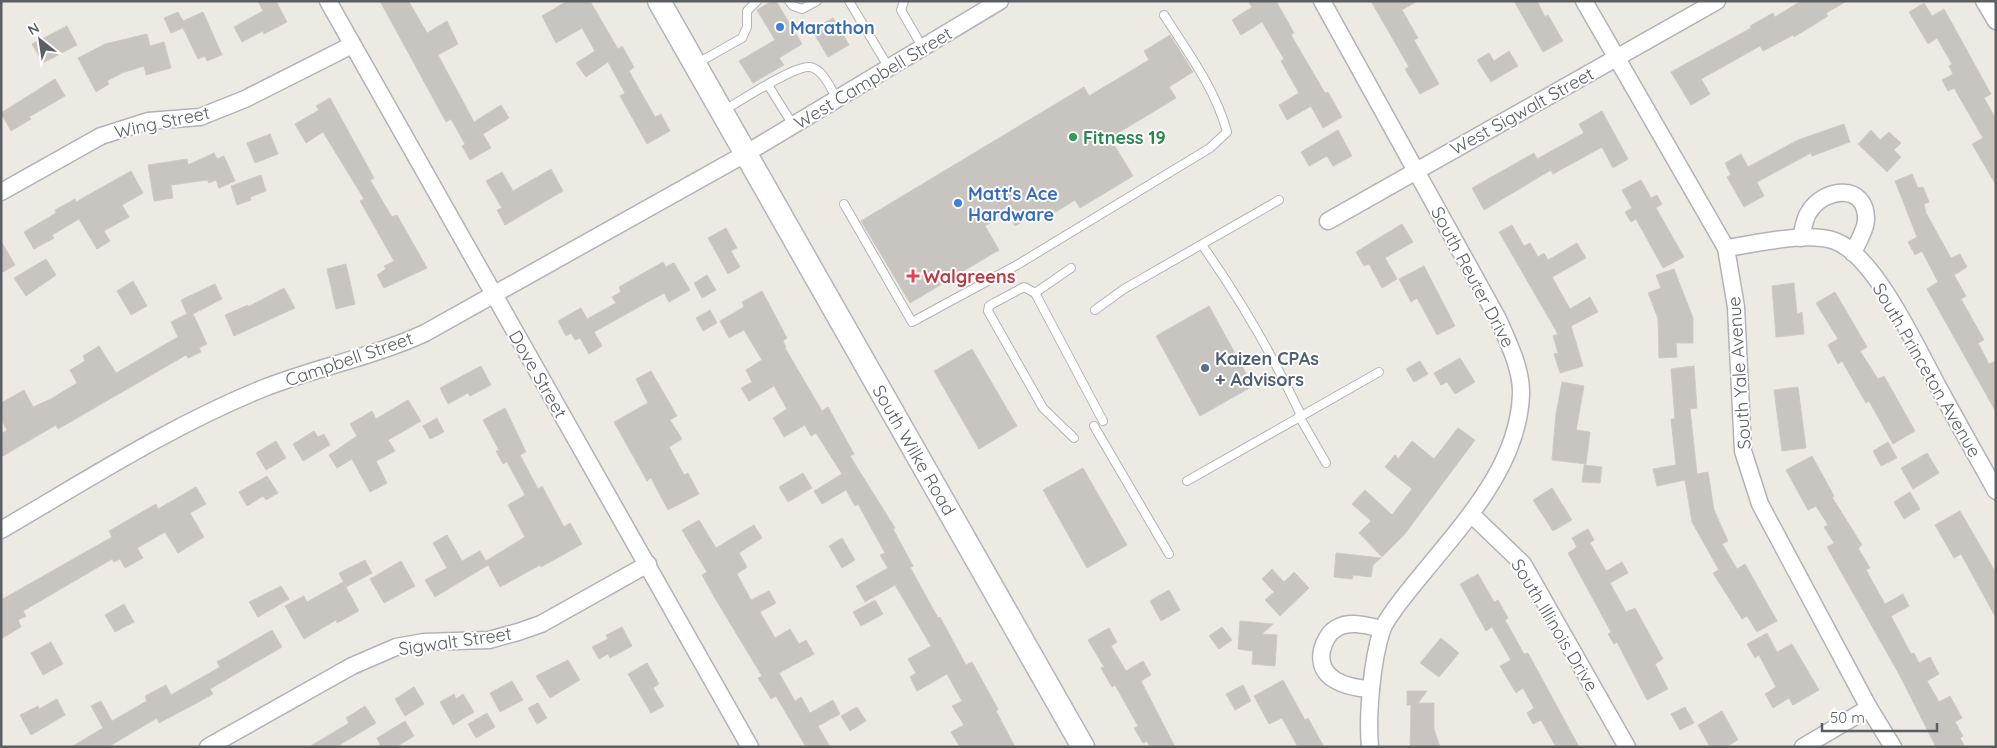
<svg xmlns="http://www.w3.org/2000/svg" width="1997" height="748" viewBox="0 0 1997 748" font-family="Quicksand,sans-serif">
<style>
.building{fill:#c8c4bf;stroke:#d1cac2}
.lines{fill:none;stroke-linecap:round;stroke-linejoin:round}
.service-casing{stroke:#b0b4b7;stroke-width:10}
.minor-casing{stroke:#b0b4b7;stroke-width:19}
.secondary-casing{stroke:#b2b6b9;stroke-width:25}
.service{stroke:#fff;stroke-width:8}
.minor{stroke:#fff;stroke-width:16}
.secondary{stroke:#fff;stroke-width:22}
.shop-dot{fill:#3f7fe0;stroke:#fff;stroke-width:2}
.leisure-dot{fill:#2e9e5b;stroke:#fff;stroke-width:2}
.health-dot{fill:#e0444e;stroke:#fff;stroke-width:2}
.service-dot{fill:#5c6f8a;stroke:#fff;stroke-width:2}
.labels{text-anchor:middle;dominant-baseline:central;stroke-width:4;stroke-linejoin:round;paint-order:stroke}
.shop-label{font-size:18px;font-weight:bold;fill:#366cbe;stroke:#fff;text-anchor:start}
.street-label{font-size:18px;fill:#5b5f62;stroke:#fff}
.leisure-label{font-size:18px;font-weight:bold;fill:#27864d;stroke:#fff;text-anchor:start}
.health-label{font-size:18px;font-weight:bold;fill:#be3a42;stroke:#fff;text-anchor:start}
.service-label{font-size:18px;font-weight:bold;fill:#4e5e75;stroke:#fff;text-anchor:start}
</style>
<rect width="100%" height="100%" fill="#ede9e3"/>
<g class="building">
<path d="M258 1H276L287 22 264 34 263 31 242 42 234 27 263 11Z"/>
<path d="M380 1H411L409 2 427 33 447 21 458 44 438 55 474 122 501 105 509 118 483 134 491 148 470 160 462 146 465 144 451 119 446 122Z"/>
<path d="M567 1H590L618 49 622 46 634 67 629 71 655 117 661 114 670 131 647 144 620 96 625 93 608 62 586 77 576 63 595 51 582 28 556 43 542 16Z"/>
<path d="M772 1H776L802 44 779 58 784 65 753 83 739 61 775 40 757 10Z"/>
<path d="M1248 1H1276L1294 33 1291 35 1325 93 1328 92 1342 117 1323 128 1311 106 1287 120 1279 105 1299 93 1281 61 1284 59 1262 22 1241 35 1232 20 1252 7Z"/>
<path d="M1371 1H1417L1402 10 1418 38 1414 40 1439 84 1420 94 1405 69 1409 67Z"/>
<path d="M1514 1H1537L1545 17 1548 15 1563 41 1543 52Z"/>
<path d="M1801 1H1847L1826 13 1828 16 1794 37 1793 35 1763 51 1760 46 1701 79 1710 94 1691 105 1671 72 1751 28 1750 26 1773 13 1775 17Z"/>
<path d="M1924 3 1932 16 1944 9 1991 94 1984 98 1996 119V185L1972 144 1983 138 1954 88 1948 91 1942 80 1953 74 1949 66 1952 64 1937 38 1928 44 1909 12Z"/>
<path d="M178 12 183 21 203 12 222 55 207 61 205 56 198 59 183 28 171 33 164 18Z"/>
<path d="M833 18 849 45 828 57 812 30Z"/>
<path d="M67 26 77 45 43 63 32 44Z"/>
<path d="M147 34 150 46 164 42 171 68 146 75 144 66 122 73 107 81 109 84 96 92 78 58 105 44Z"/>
<path d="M1170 35 1193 72 1169 87 1176 98 1110 138 1133 176 1080 208 1075 200 1049 216 1044 209 1015 226 1007 213 985 226 999 250 910 303 861 221 1084 87 1089 96 1149 60 1144 51Z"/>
<path d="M1509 51 1518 66 1491 82 1477 60 1489 53 1494 61Z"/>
<path d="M55 79 65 96 29 117 31 119 11 131 1 113Z"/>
<path d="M330 98 374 178 370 180 392 217 397 215 427 268 384 288 377 275 386 269 384 266 394 261 360 201 364 199 323 132 306 143 295 124 319 110 316 106Z"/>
<path d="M1602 111 1628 159 1613 168 1602 147 1553 174 1551 170 1484 210 1472 188 1534 153 1537 159 1584 133 1579 124Z"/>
<path d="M1844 124 1850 142 1812 156 1811 153 1757 182 1764 196 1744 207 1727 177 1731 175 1725 163 1741 154 1748 167 1798 140Z"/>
<path d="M1338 130 1352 156 1333 166 1327 156 1309 166 1301 152Z"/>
<path d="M1871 130 1880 140 1889 132 1901 143 1894 150 1901 157 1887 172 1858 144Z"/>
<path d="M270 134 278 154 255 163 247 143Z"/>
<path d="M214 153 217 159 224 156 235 181 219 188 216 180 209 183 207 180 171 185 173 198 154 201 148 165 187 159 188 165Z"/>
<path d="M551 169 563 191 505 225 497 210 502 208 486 181 502 172 513 191Z"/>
<path d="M131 171 143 193 122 205 129 217 104 231 110 241 97 249 79 219 52 235 54 238 34 249 24 232 56 213 55 210 75 199 76 202Z"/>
<path d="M1912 174 1918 188 1923 187 1929 202 1924 204 1926 213 1951 258 1960 254 1967 267 1954 275 1966 296 1961 299 1984 340 1978 343 1989 364 1996 361V412L1927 289 1938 282 1922 251 1915 255 1908 242 1917 237 1895 181Z"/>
<path d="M261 175 266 191 250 197 251 200 237 205 231 186Z"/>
<path d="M1641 180 1651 198 1657 195 1662 204 1656 208 1684 257 1663 268 1636 219 1631 222 1625 212 1632 208 1622 190Z"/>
<path d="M1402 224 1413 242 1385 258 1397 279 1382 288 1369 264 1364 266 1356 252Z"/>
<path d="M1512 225 1524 246 1530 243 1538 257 1544 253 1548 260 1577 243 1586 258 1552 277 1570 309 1590 297 1598 312 1571 326 1583 366 1560 373 1554 354 1558 353 1553 336 1558 334 1499 232Z"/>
<path d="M726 228 737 248 731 251 740 267 728 274 708 238Z"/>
<path d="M1 241 15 265 1 273Z"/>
<path d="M46 259 56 275 26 296 14 278Z"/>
<path d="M663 262 666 267 674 263 690 290 669 302 664 293 594 332 602 346 589 354 580 338 575 340 571 333 566 336 558 321 581 308 587 319 616 303 612 297 621 292 619 287Z"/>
<path d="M346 264 355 304 336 309 327 269Z"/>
<path d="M1424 266 1455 326 1437 335 1417 298 1411 302 1399 279Z"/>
<path d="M1674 269 1693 318V343H1676L1677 357 1659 358 1658 318 1648 293 1661 288 1656 275Z"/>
<path d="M707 275 716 290 702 298 694 283Z"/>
<path d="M133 281 147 306 131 315 117 291Z"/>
<path d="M1794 283 1797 314 1802 312 1804 334 1776 337 1772 286Z"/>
<path d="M215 284 222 299 193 314 207 344 199 348 201 352 188 358 186 355 58 429 56 425 1 457V434L7 430 1 419V403L24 390 33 407 51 399 77 383 70 370 85 361 83 356 99 346 116 373 178 337 171 322 187 314 181 300Z"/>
<path d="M284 288 295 308 234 336 225 315 248 305V307Z"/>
<path d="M762 291 787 338 783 341 786 347 785 348 822 411 828 407 854 454 850 456 895 528 893 529 913 566 910 567 938 618 940 617 966 665 972 662 998 709 996 711 1015 747H960L951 732 964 725 952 706 962 701 947 674 917 691 910 677 916 673 908 659 931 646 895 585 865 602 856 586 888 568 880 555 885 553 858 504 855 506 846 490 822 504 814 491 842 474 816 433 811 436 805 425 784 437 773 418 787 409 774 386 749 401 741 388 752 382 746 370 762 360 744 330 729 338 720 321 744 307 742 302Z"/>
<path d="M1835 292 1867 347 1860 351 1878 379 1884 376 1915 431 1893 444 1869 401 1866 403 1842 361 1838 364 1828 345 1838 339 1816 303Z"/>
<path d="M1209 306 1253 386 1200 416 1156 336Z"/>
<path d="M710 310 717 323 703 331 696 318Z"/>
<path d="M972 349 1017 426 979 449 934 371Z"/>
<path d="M1460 358 1475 382 1455 394 1447 382 1441 385 1434 373Z"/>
<path d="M1420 361 1428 374 1414 382 1406 369Z"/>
<path d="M481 366 491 385 470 396 468 393 448 404 440 388Z"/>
<path d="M1694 366 1697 408 1690 409 1697 474 1708 472 1714 510 1728 541 1722 544 1737 569 1745 564 1777 621 1757 632 1747 616 1742 619 1713 573 1719 570 1692 522 1685 480 1657 486 1653 469 1676 465 1671 419H1675L1671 369Z"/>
<path d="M651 371 677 416 670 420 682 439 669 447 684 475 688 473 699 494 668 510 651 478 647 481 614 422 648 403 636 379Z"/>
<path d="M1562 382 1584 386 1576 430 1590 432 1586 464 1552 460 1556 414Z"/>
<path d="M1798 387 1806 448 1782 451 1774 390Z"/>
<path d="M408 400 421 421 388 440 395 451 376 461 387 483 370 492 352 459 337 468 329 455 357 436 350 424 372 411 376 419Z"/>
<path d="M505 408 526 452 520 455 538 489 542 486 564 527 570 523 582 544 541 567 540 565 500 587 488 565 435 597 425 580 447 568 433 543 447 535 462 561 480 551 486 561 525 537 508 505 525 495 507 462 503 464 496 451 499 450 483 420Z"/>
<path d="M437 418 444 432 430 439 423 426Z"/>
<path d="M1458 428 1475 440 1404 535 1382 557 1359 533 1371 521 1352 504 1365 490 1392 515 1412 489 1385 467 1395 455 1398 459 1412 441 1434 459Z"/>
<path d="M314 431 318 437 324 434 330 445 303 461 293 444Z"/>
<path d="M276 441 286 458 266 470 256 453Z"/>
<path d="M1888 442 1897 458 1881 466 1873 451Z"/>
<path d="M1927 453 1939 473 1913 489 1901 468Z"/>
<path d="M1812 456 1834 496 1832 497 1862 545 1858 548 1870 568 1866 570 1885 604 1903 594 1909 606 1891 616 1911 654 1914 653 1919 663 1930 657 1939 674 1927 681 1939 702 1950 696 1962 718 1955 722 1963 736 1960 738 1965 747H1936L1899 674 1827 547 1834 543 1824 527 1828 525 1816 506 1808 510 1786 470Z"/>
<path d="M1584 465 1602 467 1600 483 1582 482Z"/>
<path d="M1083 468 1127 545 1087 568 1043 490Z"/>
<path d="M803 473 812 488 788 502 779 487Z"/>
<path d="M267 476 278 493 266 500 263 496 247 506 239 492Z"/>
<path d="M196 487 206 504 190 513 204 537 178 553 165 532 137 548 143 558 125 568 120 559 114 562 112 559 23 611 26 616 18 620 21 627 1 639V600L112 537 109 531 156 504 158 509Z"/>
<path d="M1552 488 1572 520 1553 531 1533 500Z"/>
<path d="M1910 492 1920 509 1904 519 1894 502Z"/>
<path d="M1960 511 1996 573V618L1961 554 1954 558 1935 525Z"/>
<path d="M699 520 716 548 754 525 762 538 739 553 747 567 737 574 751 600 769 591 776 603 760 612 775 638 790 629 799 644 806 640 814 654 779 673 795 701 801 697 810 713 833 700 840 714 818 726 830 747H806L776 696 771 699 758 678 762 676 716 600 702 575 707 572 682 530Z"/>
<path d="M1588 529 1594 540 1590 543 1606 571 1622 562 1628 573 1610 583 1626 612 1635 608 1663 659 1655 664 1668 689 1647 700 1617 642 1614 644 1608 634 1611 632 1568 553 1577 547 1572 538Z"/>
<path d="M842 538 855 560 842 568 829 546Z"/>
<path d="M1336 553 1381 558 1373 565 1371 577 1353 575 1352 579 1334 577Z"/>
<path d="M365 560 372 573 346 587 339 573Z"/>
<path d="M401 561 415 586 384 603 370 579Z"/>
<path d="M1272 569 1284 582 1294 572 1309 588 1280 616 1265 600 1274 592 1262 579Z"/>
<path d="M1478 574 1494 602 1498 600 1508 618 1505 620 1524 654 1528 653 1579 747H1556L1541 720 1533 724 1527 713 1534 708 1523 688 1516 693 1500 666 1511 660 1492 627 1486 631 1460 584Z"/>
<path d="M343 582 359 611 337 623 336 620 304 639 285 606 304 596 307 602Z"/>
<path d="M281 586 289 599 258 617 249 602Z"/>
<path d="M1169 590 1180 610 1161 621 1150 601Z"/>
<path d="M875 600 883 614 861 626 853 612Z"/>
<path d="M124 604 134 622 115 632 105 615Z"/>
<path d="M1240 621 1273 624 1262 634 1277 635 1275 666 1252 664 1253 651 1238 649Z"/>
<path d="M622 627 632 646 610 658 608 654 599 659 592 647 608 639 606 635Z"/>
<path d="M1222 627 1232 640 1219 649 1209 636Z"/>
<path d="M1109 628 1117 642 1111 646 1126 671 1143 661 1151 675 1141 681 1175 747H1150L1147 741 1143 743 1134 728 1138 726 1115 685 1112 687 1101 668 1104 667 1088 640Z"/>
<path d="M272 630 282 647 210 689 213 694 193 705 159 723 157 718 108 747H71L103 728 91 706 101 701 112 721 147 701 145 696 166 685 171 695 220 667 217 662Z"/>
<path d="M1767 633 1777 652 1792 644 1819 690 1793 705 1789 698 1773 708 1765 694 1776 687 1759 655 1755 658 1747 644Z"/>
<path d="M1441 638 1459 653 1439 677 1420 663Z"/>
<path d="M51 642 63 664 43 675 31 653Z"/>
<path d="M568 660 580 680 550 698 536 676Z"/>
<path d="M647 663 659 684 653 688 664 706 651 713 628 674Z"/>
<path d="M1283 680 1305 720 1308 718 1324 747H1298L1282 718 1269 724 1254 696Z"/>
<path d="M512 681 523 700 500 712 490 693Z"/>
<path d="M1243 685 1251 701 1235 710 1226 694Z"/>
<path d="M414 687 424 704 405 716 395 699Z"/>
<path d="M1407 691H1427L1418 703H1434V729L1440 747H1410L1411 705H1407Z"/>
<path d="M454 694 456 699 463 694 474 712 453 725 440 702Z"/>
<path d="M57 699 65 715 31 735 20 715 38 706 39 709Z"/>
<path d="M538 703 547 718 537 724 528 708Z"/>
<path d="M365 706 376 723 336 747H309L349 723 346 718Z"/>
<path d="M857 707 866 721 850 731 841 716Z"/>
<path d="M1685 707 1694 723 1680 730 1671 714Z"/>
<path d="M1722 711 1738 740 1725 747H1710L1698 725Z"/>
<path d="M487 713 495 727 476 738 468 724Z"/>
<path d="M405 721 414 736 396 747H381L377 738Z"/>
</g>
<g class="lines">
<defs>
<g id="service">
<path d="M789 1 793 6 802 9 817 1"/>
<path d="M849 1 889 68"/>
<path d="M904 1 901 10 923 48"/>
<path d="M696 64 742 38 747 27V11L757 1"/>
<path d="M768 85 793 125"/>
<path d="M723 111C739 102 794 65 810 67 823 69 831 89 837 99"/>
<path d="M844 204 912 322 1017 265 1210 148 1227 132C1216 90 1187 51 1164 15"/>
<path d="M1202 245C1241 300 1272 354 1301 415"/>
<path d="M1035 293 1071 268"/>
<path d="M1095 310 1124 289 1279 200"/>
<path d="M1299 416 1326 463"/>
<path d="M1094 426 1169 554"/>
<path d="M1074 438 1043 408 988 311 989 306 994 303 1024 287 1035 293 1103 421"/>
<path d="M1187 481 1379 372"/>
</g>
<g id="minor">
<path d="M328 1 750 747"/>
<path d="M1322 1 1498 319C1508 342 1522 369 1521 395 1518 465 1466 520 1424 572 1414 584 1387 616 1382 630 1372 660 1367 715 1370 747"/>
<path d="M1584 1 1726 248 1736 307 1743 451 1760 504 1869 708 1893 747"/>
<path d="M1984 1 1996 21"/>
<path d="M1 192 101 136 148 121 200 117 245 99 352 45"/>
<path d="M1328 221 1717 1"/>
<path d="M1801 238C1803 230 1804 219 1809 212 1824 187 1867 183 1866 220 1866 230 1857 243 1853 253"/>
<path d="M1726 248C1756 244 1806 231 1835 241 1874 255 1916 346 1935 381 1955 418 1976 455 1996 491"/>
<path d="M1471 514 1523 564 1627 747"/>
<path d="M1 530C87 480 172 425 264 388 317 367 373 357 425 333L745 154 1000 1"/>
<path d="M1371 689C1348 688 1316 680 1322 650 1324 642 1329 632 1337 628 1350 620 1369 626 1382 629"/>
<path d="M208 747 352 666 396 647 424 642 489 640 518 632 541 624 648 564"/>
<path d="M1803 747 1869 708"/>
</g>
<path id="secondary" d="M659 1 1083 747"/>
</defs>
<use href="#service" class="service-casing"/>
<use href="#minor" class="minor-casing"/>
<use href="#secondary" class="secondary-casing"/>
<use href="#service" class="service"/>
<use href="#minor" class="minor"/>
<use href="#secondary" class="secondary"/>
</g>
<g class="shop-dot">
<circle cx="780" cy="27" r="5"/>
<circle cx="958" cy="203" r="5"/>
</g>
<circle class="leisure-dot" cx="1073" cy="137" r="5"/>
<path class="health-dot" d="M910.5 268.5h5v5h5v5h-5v5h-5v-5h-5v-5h5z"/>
<circle class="service-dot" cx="1205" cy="368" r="5"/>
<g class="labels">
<g class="shop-label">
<text x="790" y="27">Marathon</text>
<text x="968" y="193">Matt's Ace<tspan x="968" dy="21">Hardware</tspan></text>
</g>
<g class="street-label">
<text transform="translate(873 78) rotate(-31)">West Campbell Street</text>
<text transform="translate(1522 111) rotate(-29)">West Sigwalt Street</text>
<text transform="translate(162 122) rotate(-12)">Wing Street</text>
<text transform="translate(1473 277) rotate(62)">South Reuter Drive</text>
<text transform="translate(349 359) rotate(-19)">Campbell Street</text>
<text transform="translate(1927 370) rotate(60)">South Princeton Avenue</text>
<text transform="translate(1739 373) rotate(-94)">South Yale Avenue</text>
<text transform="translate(538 374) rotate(60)">Dove Street</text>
<text transform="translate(914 450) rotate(60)">South Wilke Road</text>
<text transform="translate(1555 625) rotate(59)">South Illinois Drive</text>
<text transform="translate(455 641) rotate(-8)">Sigwalt Street</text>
</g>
<g class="leisure-label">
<text x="1083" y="137">Fitness 19</text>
</g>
<g class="health-label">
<text x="923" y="276">Walgreens</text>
</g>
<g class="service-label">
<text x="1215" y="358">Kaizen CPAs<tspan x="1215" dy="21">+ Advisors</tspan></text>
</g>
</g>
<rect width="1997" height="748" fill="none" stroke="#5b5f62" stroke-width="5"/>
<g transform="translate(40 40) rotate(330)" stroke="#ffffff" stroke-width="4" paint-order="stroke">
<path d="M0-4L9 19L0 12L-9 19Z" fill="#5b5f62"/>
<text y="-8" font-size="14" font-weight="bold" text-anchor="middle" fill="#5b5f62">N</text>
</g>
<path d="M1822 723v8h115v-8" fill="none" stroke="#5b5f62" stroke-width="2.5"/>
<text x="1830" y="723" font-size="15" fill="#5b5f62" stroke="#ffffff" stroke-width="4" paint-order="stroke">50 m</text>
</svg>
